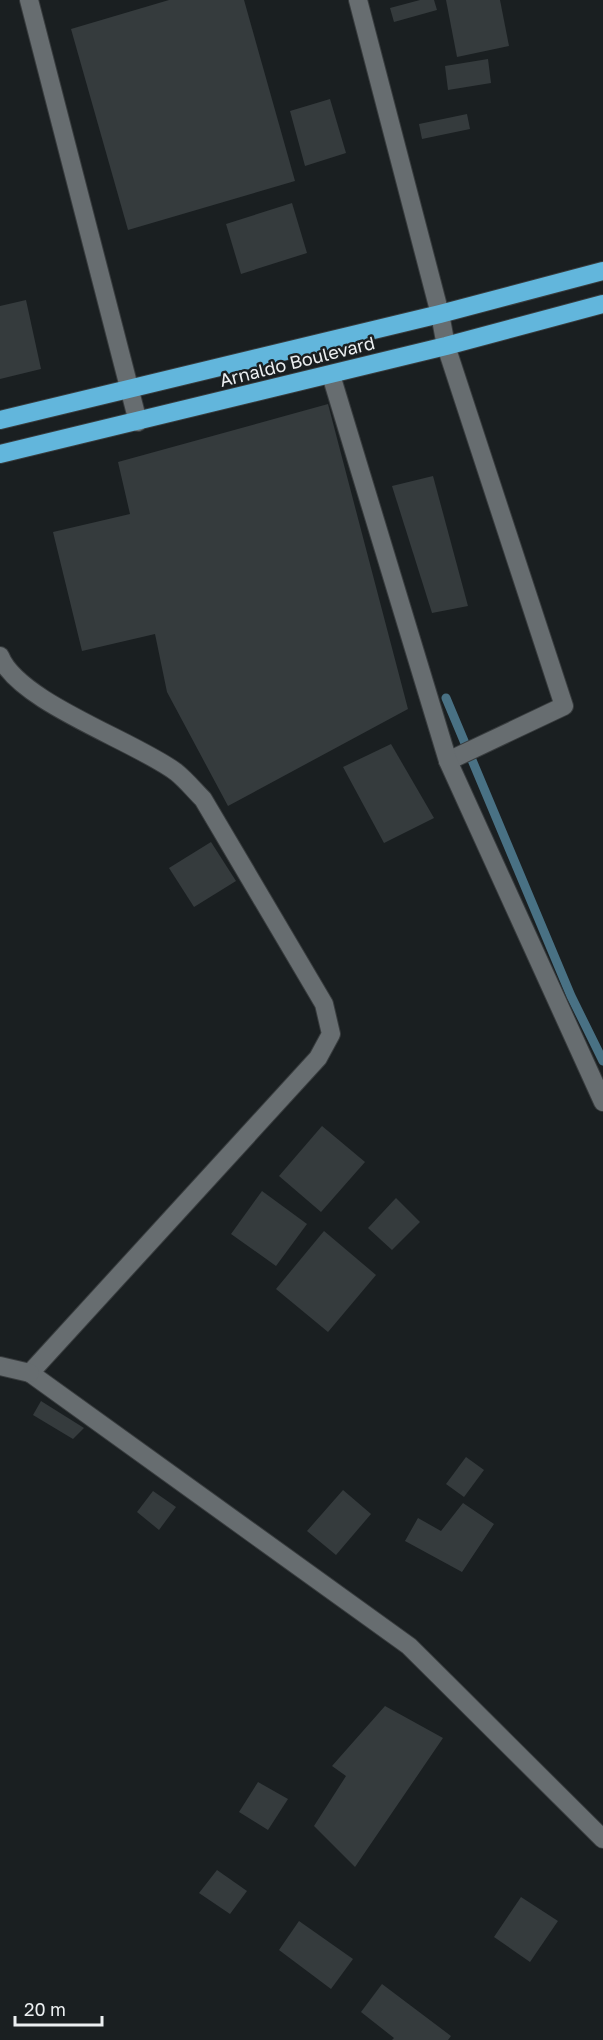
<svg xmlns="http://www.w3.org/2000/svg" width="603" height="2040" viewBox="0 0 603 2040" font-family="'Golos Text',sans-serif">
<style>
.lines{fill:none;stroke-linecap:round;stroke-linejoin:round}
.stream{stroke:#497184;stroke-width:9}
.building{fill:#353b3d}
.street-casing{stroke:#383c3e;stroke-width:20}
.highway-casing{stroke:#383c3e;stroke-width:20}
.street{stroke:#676d70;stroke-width:18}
.highway{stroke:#62b6dc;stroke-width:18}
.labels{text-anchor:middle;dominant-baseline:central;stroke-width:5;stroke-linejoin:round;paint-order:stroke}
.street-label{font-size:18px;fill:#eceff1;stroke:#1a1f21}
</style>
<rect width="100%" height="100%" fill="#1a1f21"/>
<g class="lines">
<path class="stream" d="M446 698 571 996 603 1061"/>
</g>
<g class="building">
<path d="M169 0H244L295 181 128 230 71 29Z"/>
<path d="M420 0H434L437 10 394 22 390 8Z"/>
<path d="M446 0H500L509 46 457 57Z"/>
<path d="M488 59 491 83 448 90 445 66Z"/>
<path d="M330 99 346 153 305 166 290 111Z"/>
<path d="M467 114 470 129 422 139 419 124Z"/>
<path d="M292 203 307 253 241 274 226 224Z"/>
<path d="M26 300 41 369 0 379V306Z"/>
<path d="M328 404 408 709 228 806 167 692 155 634 82 651 53 532 130 514 118 462Z"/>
<path d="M433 476 468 606 432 613 392 486Z"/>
<path d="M391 744 434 818 384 843 343 767Z"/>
<path d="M211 842 236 881 194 907 169 868Z"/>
<path d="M322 1126 365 1162 321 1212 279 1176Z"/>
<path d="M262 1191 307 1224 276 1266 231 1234Z"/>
<path d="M396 1198 420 1222 392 1250 368 1228Z"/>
<path d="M324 1231 376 1275 328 1332 276 1289Z"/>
<path d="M41 1401 84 1428 73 1439 33 1415Z"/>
<path d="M466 1457 484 1470 464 1497 446 1484Z"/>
<path d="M343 1490 371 1514 336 1555 307 1531Z"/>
<path d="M153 1491 176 1507 159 1530 137 1512Z"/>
<path d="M463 1503 494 1524 462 1572 405 1541 418 1518 441 1531Z"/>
<path d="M385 1706 443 1738 355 1867 314 1826 346 1776 332 1766Z"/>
<path d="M258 1782 288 1799 268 1830 239 1812Z"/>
<path d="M217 1870 247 1891 230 1914 199 1893Z"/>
<path d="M521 1897 558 1921 530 1962 494 1937Z"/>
<path d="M299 1921 353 1959 331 1989 279 1950Z"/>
<path d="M382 1984 451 2036 448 2040H392L394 2038 361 2012Z"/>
</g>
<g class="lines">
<defs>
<g id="street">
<path d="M29 0 138 422"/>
<path d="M358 0 440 314 446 346 564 706 448 761"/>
<path d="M331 375 448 761 603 1102"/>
<path d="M0 656C18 702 135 741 176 772 186 780 194 790 203 799L324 1004 331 1034 318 1058 30 1373 409 1646 603 1839"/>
<path d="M0 1366 30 1373"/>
</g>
<g id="highway">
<path d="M0 420 440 314 603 271"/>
<path d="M0 454 446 346 603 304"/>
</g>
</defs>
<use href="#street" class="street-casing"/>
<use href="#highway" class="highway-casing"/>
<use href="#street" class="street"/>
<use href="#highway" class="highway"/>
</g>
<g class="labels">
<g class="street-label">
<text transform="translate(297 361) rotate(-14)">Arnaldo Boulevard</text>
</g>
</g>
<path d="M15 2016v9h87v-9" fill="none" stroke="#eceff1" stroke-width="3"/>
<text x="24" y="2016" font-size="18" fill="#eceff1" stroke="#1a1f21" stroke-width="4.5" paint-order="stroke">20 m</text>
</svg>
